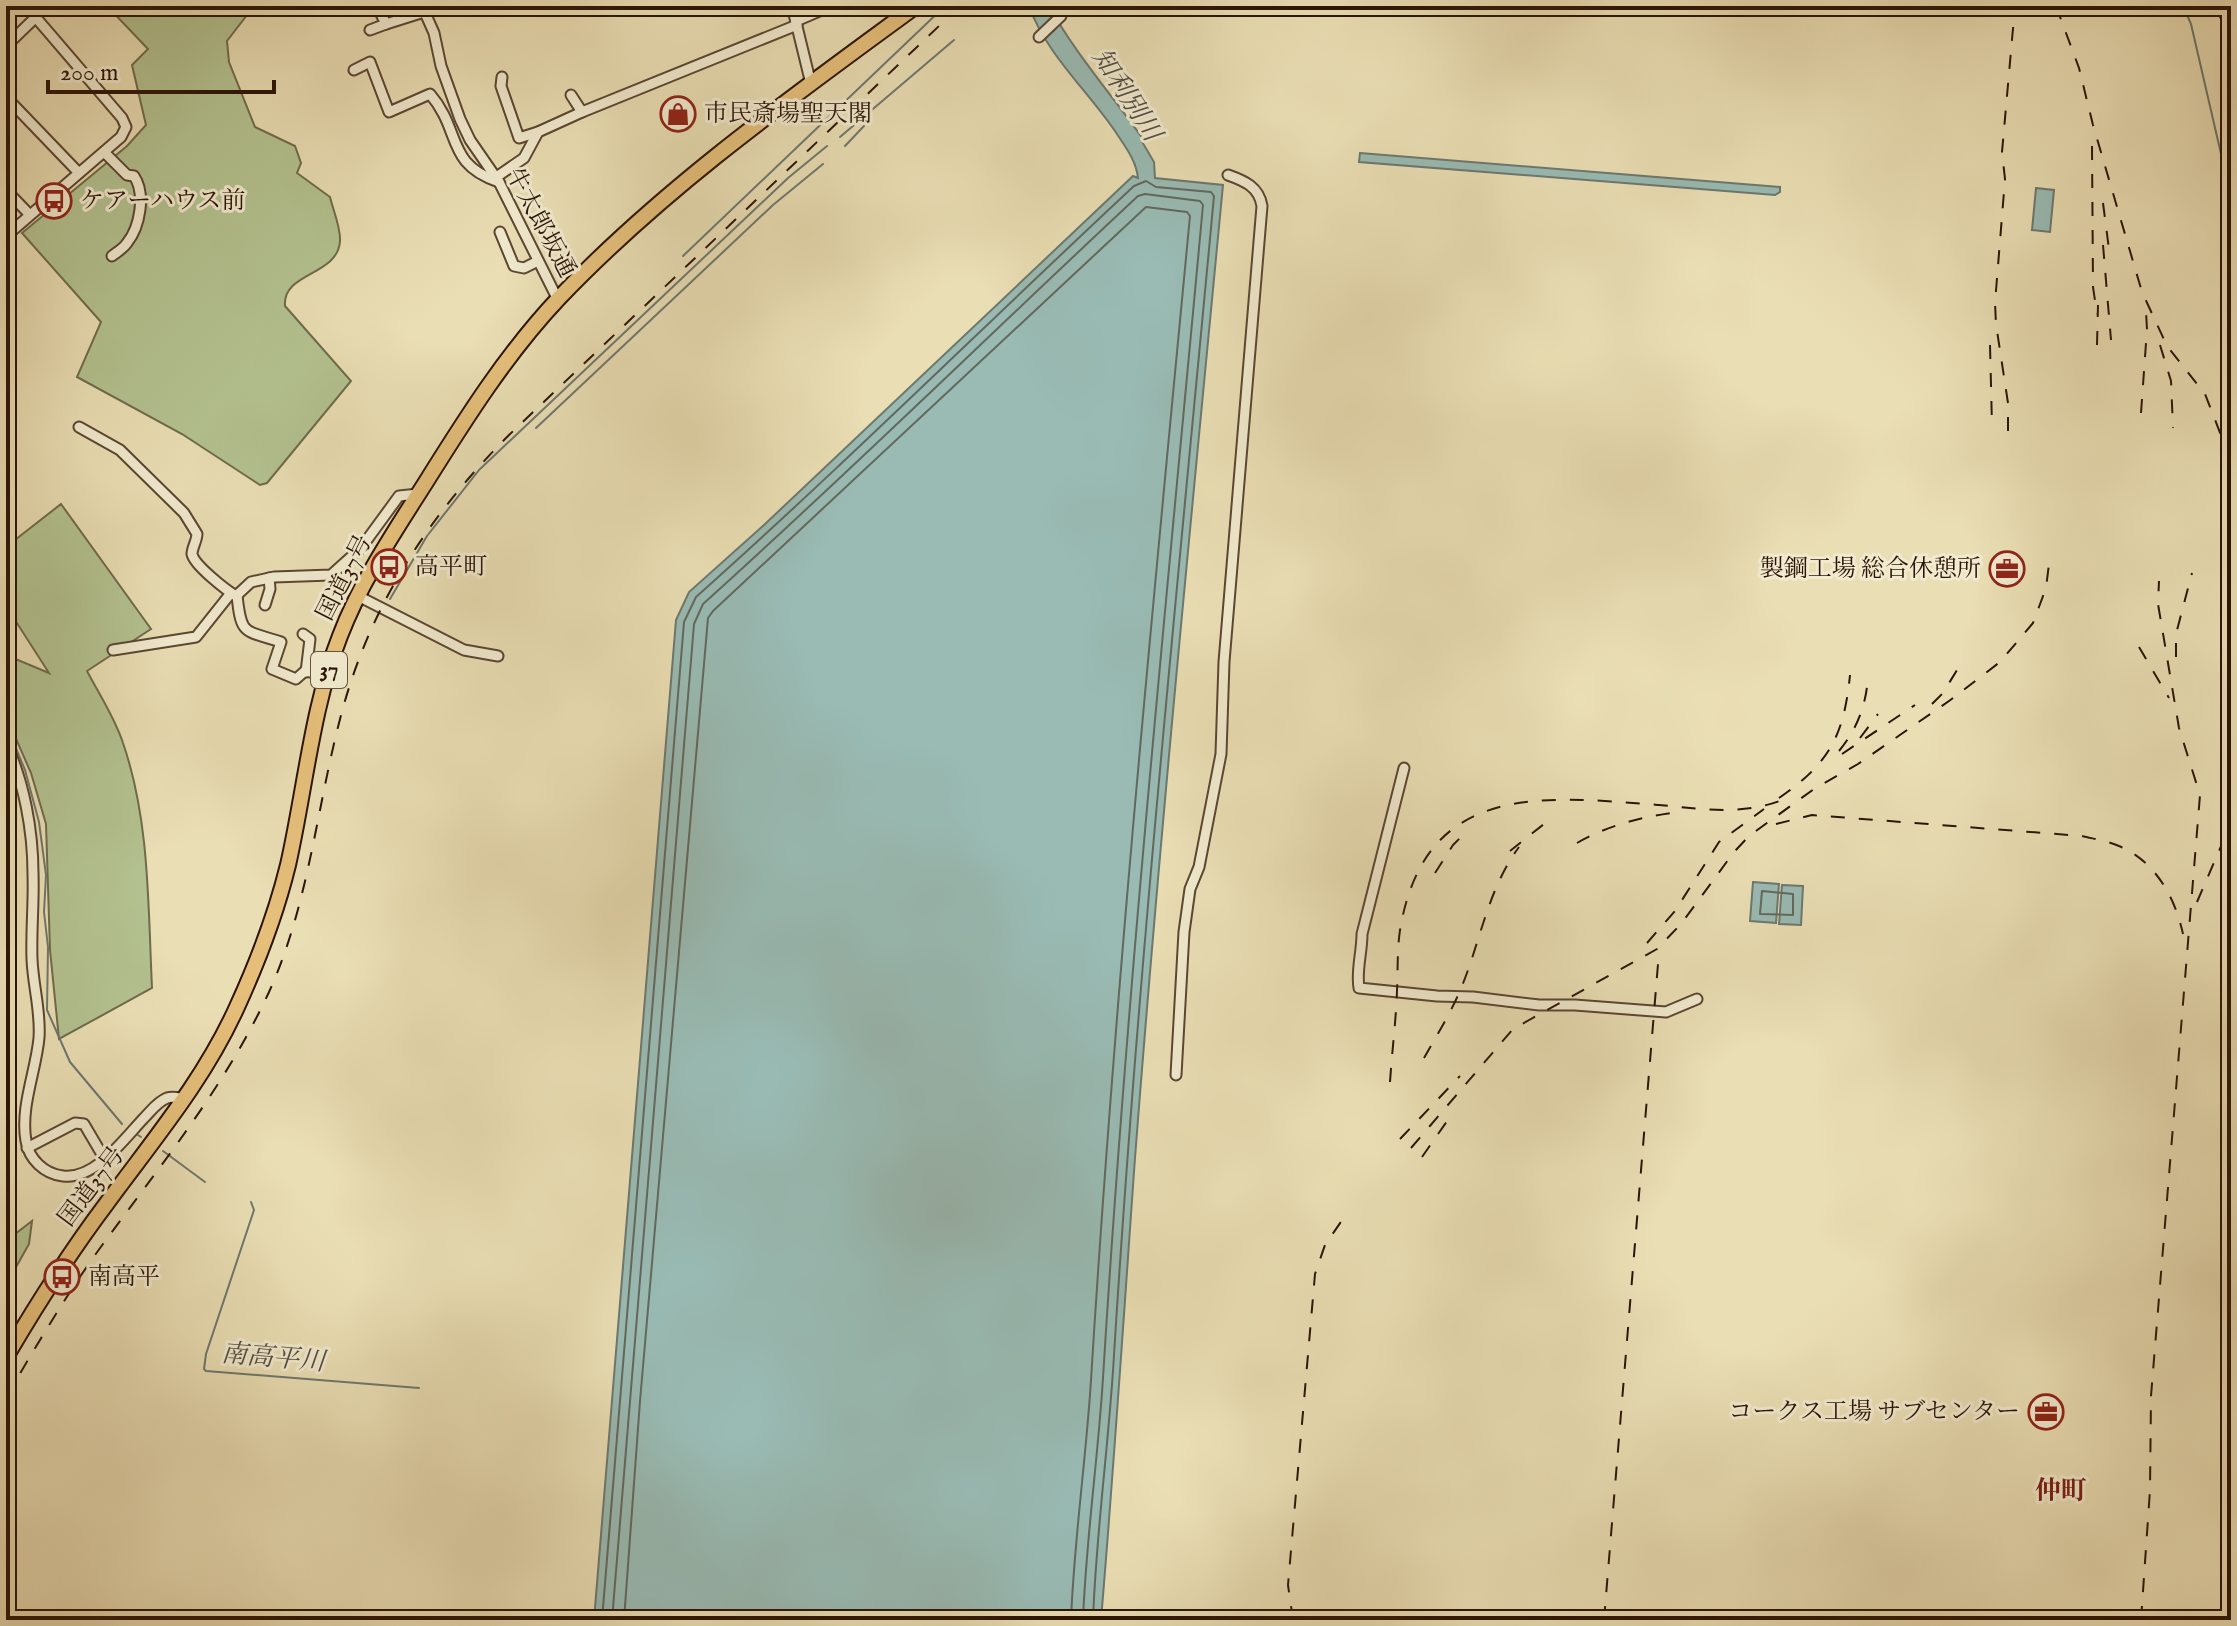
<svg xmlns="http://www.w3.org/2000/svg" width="2237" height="1626" viewBox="0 0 2237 1626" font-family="'IM FELL English','Noto Serif JP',serif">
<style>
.green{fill:#b3c290;stroke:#6f6b4c;stroke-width:2}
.water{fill:#99bbb4;stroke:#6d786f;stroke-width:2}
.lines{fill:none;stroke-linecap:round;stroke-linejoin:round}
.shore{stroke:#62685e;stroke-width:2}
.stream{stroke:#6d786f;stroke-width:2}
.minor-casing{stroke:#5b4632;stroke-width:13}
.highway-casing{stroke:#2b1407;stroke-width:18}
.minor{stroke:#f1eace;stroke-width:9}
.highway{stroke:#e5bf7a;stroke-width:14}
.rail{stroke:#2b1407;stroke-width:2;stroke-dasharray:14 14;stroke-linecap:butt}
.labels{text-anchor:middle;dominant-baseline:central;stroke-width:6;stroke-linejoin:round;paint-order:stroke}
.shield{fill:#f1eace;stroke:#665443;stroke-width:2}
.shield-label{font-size:22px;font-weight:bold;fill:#2b1407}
.poi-label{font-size:24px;fill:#2b1407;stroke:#f1eace;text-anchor:start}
.street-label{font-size:24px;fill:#2b1407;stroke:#f1eace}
.water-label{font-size:26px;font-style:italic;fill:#524e44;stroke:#f1eace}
.neighbourhood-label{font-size:26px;font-weight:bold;fill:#7a1f14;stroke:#f1eace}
</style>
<rect width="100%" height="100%" fill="#eadeb4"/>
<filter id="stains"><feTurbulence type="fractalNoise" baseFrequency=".0025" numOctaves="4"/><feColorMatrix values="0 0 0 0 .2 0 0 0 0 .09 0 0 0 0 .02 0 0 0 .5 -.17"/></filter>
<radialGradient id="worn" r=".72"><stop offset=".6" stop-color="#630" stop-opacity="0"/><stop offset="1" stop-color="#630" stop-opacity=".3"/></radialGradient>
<g class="green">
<path d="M107 6H254L227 41 229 62 255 127 295 146 301 163 297 173 330 197C333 210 341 228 340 241 338 276 282 272 285 306L351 381 267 483 260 485 182 434 77 377 101 322 22 233 127 146 146 125 132 65 148 49Z"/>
<path d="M61 504 151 629 87 671C99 694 115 718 123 743 150 821 148 907 152 988L59 1039 50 950 46 824 31 773 6 716V655L49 673 6 606V547Z"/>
<path d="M32 1221 29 1244 6 1285V1241Z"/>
</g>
<g class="water">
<path d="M1029 6H1049C1075 53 1111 94 1143 139L1141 140 1154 162 1155 178 1223 185C1192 509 1160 833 1135 1158 1124 1312 1114 1466 1101 1620H594L676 620 689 592 764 525 1133 176 1138 178C1136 160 1126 148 1117 134 1089 92 1046 54 1029 6Z"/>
<path d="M1360 153 1780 187V192L1775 195 1359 162Z"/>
<path d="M2036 188 2054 190 2050 232 2032 230Z"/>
<path d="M1753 882 1779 884 1776 923 1750 921Z"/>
<path d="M1782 885 1803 886 1801 925 1779 924Z"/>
</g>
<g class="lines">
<g class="shore">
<path d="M1762 891 1793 894V915L1760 914Z"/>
<path d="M602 1620 684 622 696 597C845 464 987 323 1134 186L1146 181 1156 187 1211 192 1214 196C1178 582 1138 968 1114 1355 1109 1443 1096 1532 1093 1620"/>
<path d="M612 1620 694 624 703 604C851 471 993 331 1138 196L1145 194 1200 201 1203 205C1167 596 1127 986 1103 1378 1098 1459 1086 1539 1083 1620"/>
<path d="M624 1620 640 1401 708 618 713 611 1146 207 1187 212 1190 216C1153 604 1115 991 1091 1380 1086 1460 1074 1540 1071 1620"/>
</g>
<g class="stream">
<path d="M2183 6 2191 24 2231 197"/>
<path d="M840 137 954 40"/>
<path d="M845 146 864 126"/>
<path d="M683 256 945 6"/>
<path d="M536 428 773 205 823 164"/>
<path d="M390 599 427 536 479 470 788 178 827 146"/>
<path d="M6 724 25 770 39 822 46 875 44 912 48 947 47 1010 70 1062 122 1124"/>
<path d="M138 1135 141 1137"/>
<path d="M163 1151 205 1182"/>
<path d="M251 1202 254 1210 206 1354 204 1369 206 1371 419 1388"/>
</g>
<defs>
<g id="minor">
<path d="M422 6 434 33 441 66 460 119 470 140 499 182 558 300"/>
<path d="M792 6 811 84"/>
<path d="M6 11 11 6"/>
<path d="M796 21 831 6"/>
<path d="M386 24 424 12"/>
<path d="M370 30 386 24 377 6"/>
<path d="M1039 37 1061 16"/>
<path d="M6 46 36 17"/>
<path d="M354 70 370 62 389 112 430 94C462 131 445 164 499 182"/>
<path d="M502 77 501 86 519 138 538 132"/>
<path d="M571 95 582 112"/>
<path d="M6 97 79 173"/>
<path d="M104 152 127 175 134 176C146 194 140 227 127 243 124 248 117 252 112 256"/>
<path d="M495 178 524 158 538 132 582 112 797 25"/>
<path d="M6 190 30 215"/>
<path d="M500 232 514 266 524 268 538 261"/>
<path d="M6 236 121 137 126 127 122 118 26 6"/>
<path d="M79 427 120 450 184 513 197 534C197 540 192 548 192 554 194 565 226 590 236 596L251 582 274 577 331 575 361 548 399 496 418 494"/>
<path d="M237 595C241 636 244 630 281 642L272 669 296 679 305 671 327 675"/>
<path d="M358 596 464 650 498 656"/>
<path d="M265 605 270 589 269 578"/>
<path d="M303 634 310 639 306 672"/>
<path d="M113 650 196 637 231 593"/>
<path d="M6 743C24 782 33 830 33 874 34 902 31 930 32 959 33 986 41 1011 39 1038 36 1071 20 1107 26 1141 29 1159 44 1174 63 1176 95 1180 124 1139 144 1118 151 1111 157 1102 167 1098 173 1096 179 1098 185 1099"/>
<path d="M1404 768 1362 934C1362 953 1356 970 1359 988L1437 996 1473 997 1539 1005H1575L1666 1012 1697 999"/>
<path d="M1176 1075 1184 932 1190 889 1199 867 1221 754 1224 662 1262 206C1259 187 1245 181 1228 175"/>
<path d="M27 1148 75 1123 84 1124 104 1158"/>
</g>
<path id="highway" d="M6 1357C37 1304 70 1252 107 1203 154 1139 204 1080 237 1007 258 961 276 914 288 865 305 790 312 707 340 636 361 581 395 531 426 482 466 418 507 353 559 298 665 187 792 97 916 6"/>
</defs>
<use href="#minor" class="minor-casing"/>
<use href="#highway" class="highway-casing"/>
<use href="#minor" class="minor"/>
<use href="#highway" class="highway"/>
<g class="rail">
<path d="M2056 6 2079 68 2093 125 2142 292 2167 346 2205 394 2231 461"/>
<path d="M2214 6 2231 37"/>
<path d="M2092 146 2093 287 2097 314"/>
<path d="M2103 203 2110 257"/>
<path d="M2103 245 2111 340"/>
<path d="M2225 344 2231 359"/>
<path d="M1990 345 1992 426"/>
<path d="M2097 345 2098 305"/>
<path d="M2160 345 2171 381 2173 428"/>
<path d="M2141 413 2147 329 2146 312"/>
<path d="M2008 431V403L1996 324 1995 303 2005 179 2002 152 2015 6"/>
<path d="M2139 647 2169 698"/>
<path d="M2176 657V634L2192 573"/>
<path d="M1932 704 1943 693 1960 665"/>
<path d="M1860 738 1878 714"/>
<path d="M1839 751C1857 729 1866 706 1868 677"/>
<path d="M1842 754 1915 705"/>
<path d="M1779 798C1830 763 1844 735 1850 675"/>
<path d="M1776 824 1812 815 2082 836C2094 839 2108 841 2119 846 2155 861 2175 897 2183 934"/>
<path d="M1577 843C1607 826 1637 818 1671 813"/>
<path d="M1510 851 1544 824"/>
<path d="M1435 873 1453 845 1466 832"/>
<path d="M2197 902 2231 823"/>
<path d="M1647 943 1675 911 1719 842 1764 809"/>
<path d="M1424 1058C1437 1035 1452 1011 1462 986 1481 939 1488 889 1519 847"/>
<path d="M1390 1082C1392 1051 1396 1021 1397 991 1398 970 1397 950 1400 930 1425 781 1542 796 1659 805 1705 809 1748 817 1791 796"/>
<path d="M1400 1139 1460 1076"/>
<path d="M1411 1148 1513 1029 1657 949 1681 924 1734 852 1749 836 1814 789 1858 764 1949 701 2000 662 2033 623 2046 588 2049 564"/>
<path d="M1422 1157 1452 1114"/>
<path d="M6 1397C37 1345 67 1293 103 1244 163 1162 226 1085 269 992 308 906 316 813 339 723 367 610 427 517 509 435L960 6"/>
<path d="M1293 1620 1288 1585 1315 1274 1325 1245 1347 1213"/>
<path d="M1604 1620 1658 964"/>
<path d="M2141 1620 2150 1490 2151 1396 2200 795 2179 728 2158 604 2159 581"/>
</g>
</g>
<defs>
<symbol id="shop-ring" viewBox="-11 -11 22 22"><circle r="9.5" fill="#f1eace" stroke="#8f2418" stroke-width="1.5"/><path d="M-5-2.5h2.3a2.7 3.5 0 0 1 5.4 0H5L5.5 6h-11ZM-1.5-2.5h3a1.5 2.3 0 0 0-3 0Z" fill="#8f2418"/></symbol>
<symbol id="bus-ring" viewBox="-11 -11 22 22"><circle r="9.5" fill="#f1eace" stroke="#8f2418" stroke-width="1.5"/><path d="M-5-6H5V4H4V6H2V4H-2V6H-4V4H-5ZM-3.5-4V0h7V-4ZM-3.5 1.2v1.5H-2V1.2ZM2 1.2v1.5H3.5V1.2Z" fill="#8f2418"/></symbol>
<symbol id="office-ring" viewBox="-11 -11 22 22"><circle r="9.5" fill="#f1eace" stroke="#8f2418" stroke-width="1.5"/><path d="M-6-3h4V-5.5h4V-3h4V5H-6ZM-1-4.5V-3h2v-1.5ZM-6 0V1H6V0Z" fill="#8f2418"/></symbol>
</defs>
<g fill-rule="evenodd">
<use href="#shop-ring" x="658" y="94" width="40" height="40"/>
<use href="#bus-ring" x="34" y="181" width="40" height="40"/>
<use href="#bus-ring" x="369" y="547" width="40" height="40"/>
<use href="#office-ring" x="1987" y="549" width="40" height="40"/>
<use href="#bus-ring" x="42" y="1257" width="40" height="40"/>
<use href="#office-ring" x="2026" y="1392" width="40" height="40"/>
</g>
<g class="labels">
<rect class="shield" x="311" y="652" width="36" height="36" rx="6"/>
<g class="shield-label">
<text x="329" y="670">37</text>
</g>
<g class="poi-label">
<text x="704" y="114">市民斎場聖天閣</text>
<text x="80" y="201">ケアーハウス前</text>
<text x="415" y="567">高平町</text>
<text x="1981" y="569" text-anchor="end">製鋼工場 総合休憩所</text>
<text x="88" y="1277">南高平</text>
<text x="2020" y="1412" text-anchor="end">コークス工場 サブセンター</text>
</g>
<g class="street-label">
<text transform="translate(540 223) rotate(62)">牛太郎坂通</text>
<text transform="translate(345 578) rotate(-63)">国道37号</text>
<text transform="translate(92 1187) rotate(-53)">国道37号</text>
</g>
<g class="water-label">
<text transform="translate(1126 95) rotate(57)">知利別川</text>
<text transform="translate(273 1358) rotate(5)">南高平川</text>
</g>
<g class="neighbourhood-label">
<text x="2061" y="1491">仲町</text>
</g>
</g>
<rect width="2237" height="1626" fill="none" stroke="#eadeb4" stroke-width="32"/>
<rect x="8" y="8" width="2221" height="1610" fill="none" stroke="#2b1407" stroke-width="4"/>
<rect x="16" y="16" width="2205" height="1594" fill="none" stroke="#2b1407" stroke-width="2"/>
<path d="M48 80v12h226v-12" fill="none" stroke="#2b1407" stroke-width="4"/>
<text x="60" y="80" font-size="24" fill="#2b1407" stroke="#f1eace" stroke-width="6" paint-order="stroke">200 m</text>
<rect width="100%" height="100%" filter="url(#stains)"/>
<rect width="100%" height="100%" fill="url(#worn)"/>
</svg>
